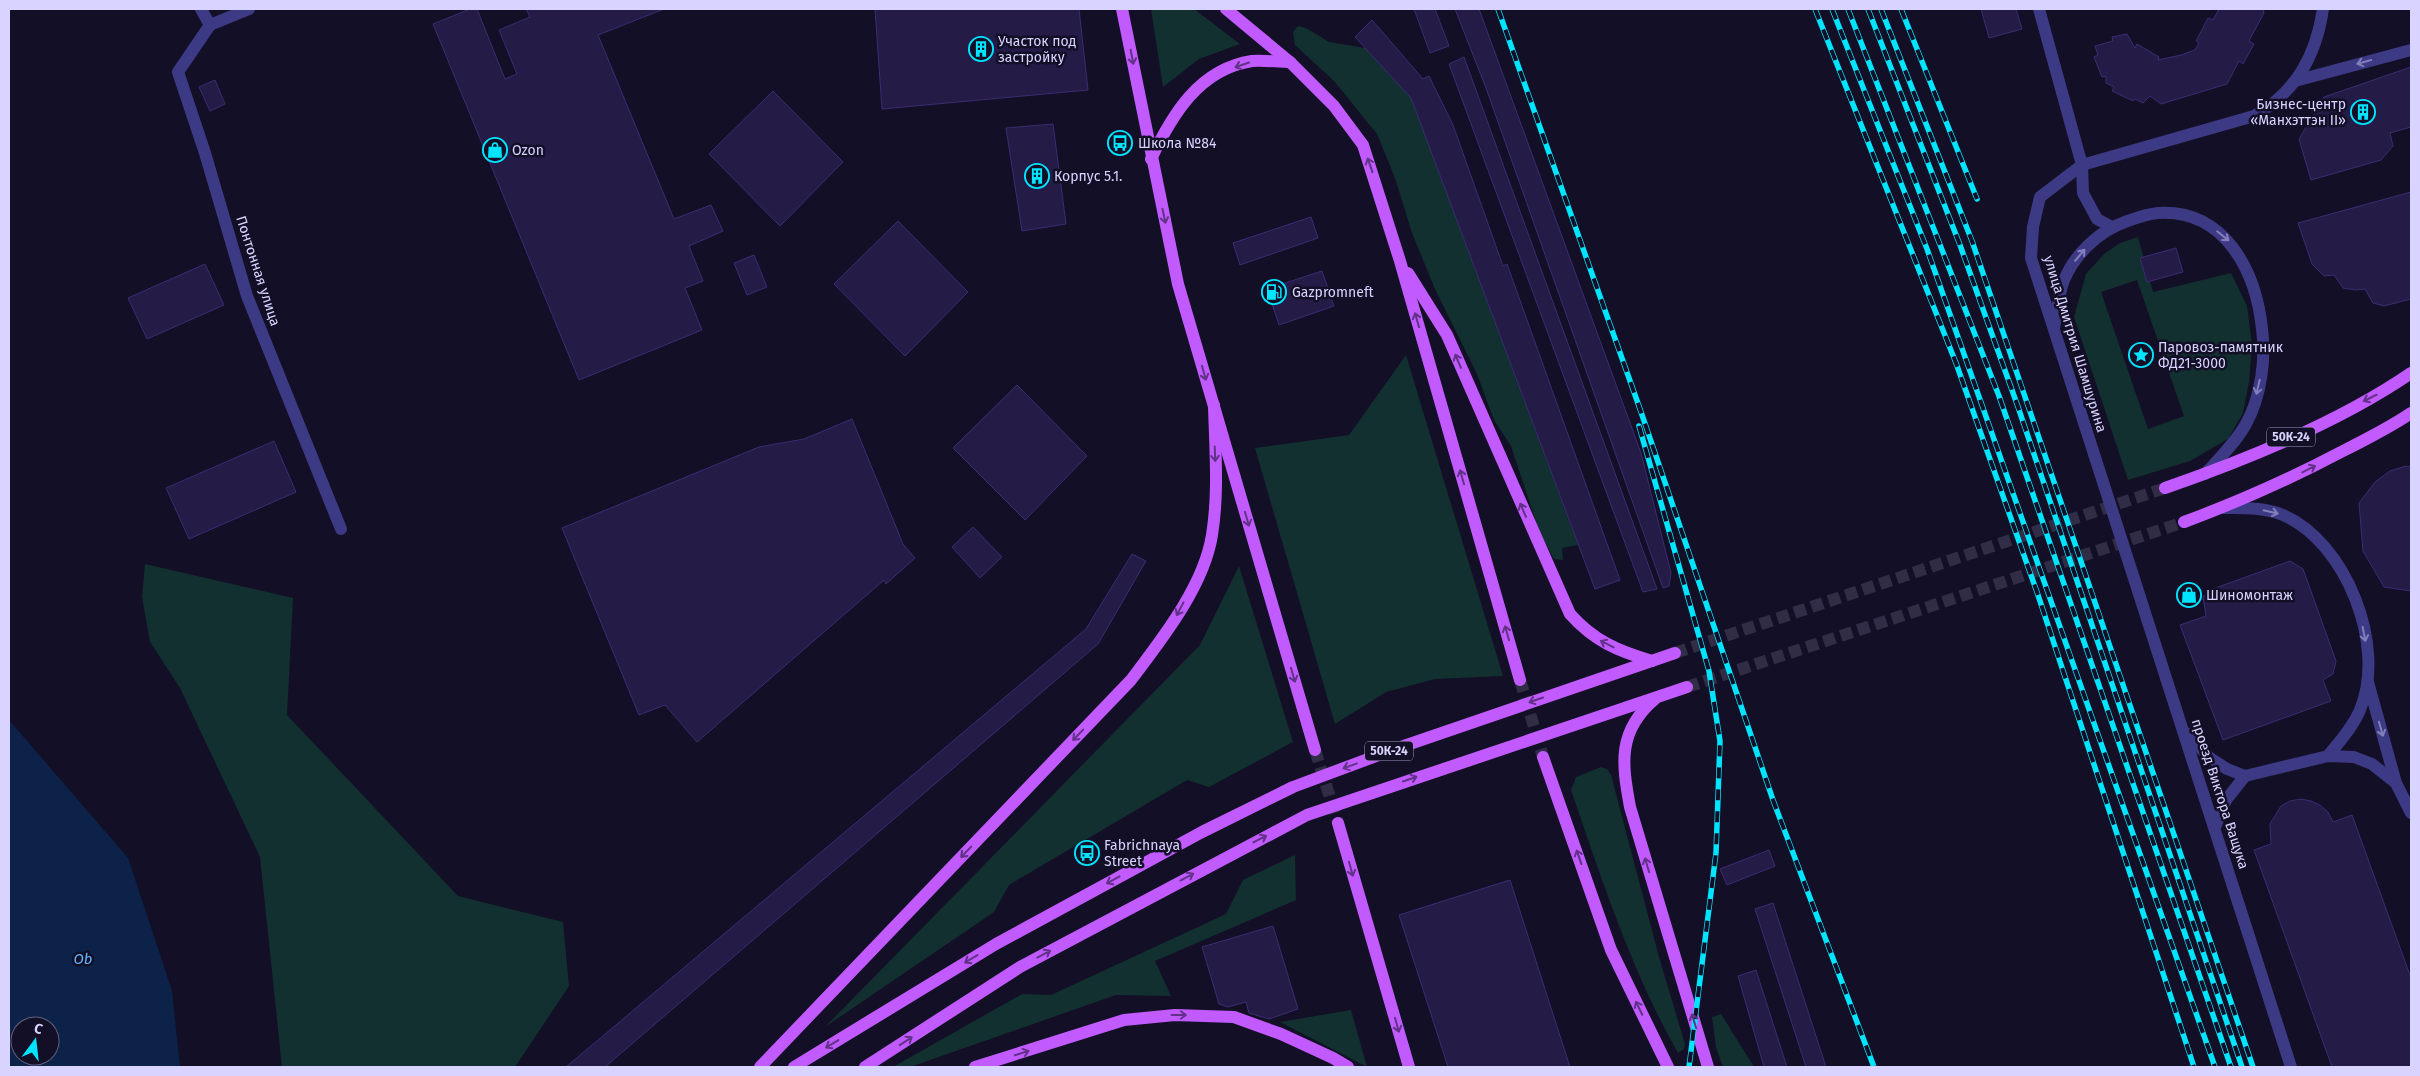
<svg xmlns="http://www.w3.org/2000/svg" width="2420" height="1076" viewBox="0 0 2420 1076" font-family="'Fira Sans',sans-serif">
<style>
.green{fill:#12302f;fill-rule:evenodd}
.water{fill:#0c2248;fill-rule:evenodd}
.building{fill:#241b47;stroke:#3b2d73}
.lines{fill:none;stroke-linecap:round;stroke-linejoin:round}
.major-tunnel{stroke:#312d47;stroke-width:12;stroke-dasharray:12 6;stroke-linecap:butt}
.minor{stroke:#3d3a85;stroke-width:12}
.major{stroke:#c25bff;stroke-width:12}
.rail-casing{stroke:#00e5ff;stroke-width:5.5}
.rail{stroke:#130f26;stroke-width:4;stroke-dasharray:11;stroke-linecap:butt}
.oneway{stroke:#623188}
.oneway2{stroke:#837fbc}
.labels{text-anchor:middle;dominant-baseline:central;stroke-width:5;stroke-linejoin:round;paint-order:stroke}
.shield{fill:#130f26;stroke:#9e99be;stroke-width:1}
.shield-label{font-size:12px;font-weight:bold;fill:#d9d4ff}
.poi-label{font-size:14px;fill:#d9d4ff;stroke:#130f26;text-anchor:start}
.street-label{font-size:14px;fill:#d9d4ff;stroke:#130f26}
.water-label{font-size:15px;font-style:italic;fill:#62b6ff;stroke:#130f26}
</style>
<rect width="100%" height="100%" fill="#130f26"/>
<g class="green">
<path d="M1151 9H1194L1240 44 1199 59 1163 87Z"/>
<path d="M1298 26 1306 28 1329 42 1365 48 1411 98 1578 545 1562 548 1563 560 1554 559 1539 531 1511 446 1494 420 1477 374 1435 289 1412 233 1395 178 1377 134 1334 81 1295 45 1293 32Z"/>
<path d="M2138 237 2153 292 2231 273 2247 306 2252 345 2249 382 2243 413 2228 439 2190 461 2128 480 2074 317 2086 274 2104 254 2120 243ZM2137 280 2184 416 2148 429 2101 292Z"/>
<path d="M1406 355 1503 676 1435 679 1386 692 1335 724 1255 448 1349 435Z"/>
<path d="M145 564 293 598 287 715 458 896 563 922 569 986 515 1067H282L260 857 180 688 150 642 142 597Z"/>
<path d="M1239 566 1293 742 1209 787 1187 780 1009 885 994 912 825 1027 1200 645Z"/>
<path d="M1601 767 1607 769 1611 775 1659 957 1685 1044 1684 1049 1678 1053C1631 970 1602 880 1571 790L1576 777Z"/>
<path d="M1295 855 1296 900 1155 961 1171 996 1116 995 910 1067H893L1022 994 1051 995 1226 914 1243 880Z"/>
<path d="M1351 1010 1367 1067 1280 1022Z"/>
<path d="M1721 1014 1754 1067H1723L1716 1047 1712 1017Z"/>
</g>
<path class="water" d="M9 720 128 858 172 991 180 1067H9ZM20 1026H50V1056H20Z"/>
<g class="building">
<path d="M470 9H477L505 79 517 74 499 30 530 17 526 9H664L598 35 674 219 711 205 723 231 689 246 703 281 685 288 702 330 579 380 433 24Z"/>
<path d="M875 9H1079L1088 90 882 109Z"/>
<path d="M1414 9H1435L1449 46 1430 53Z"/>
<path d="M1455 9H1479L1641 453 1671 573 1669 586 1663 588 1486 88Z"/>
<path d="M1981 9H2016L2022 29 1989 38Z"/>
<path d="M2219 9H2263L2264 13 2249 41 2254 44 2243 64 2239 61 2227 84 2161 104 2150 96 2143 103 2135 99 2133 101 2112 91 2114 87 2106 83V76L2102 77 2094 57 2098 55 2095 46 2113 41 2112 37 2127 34 2135 48 2137 44 2159 57 2158 60 2181 55 2195 50 2199 43 2196 41 2208 18 2213 20Z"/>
<path d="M1372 20 1423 79 1429 76 1453 125 1503 266 1507 264 1620 580 1595 589 1411 98 1355 37Z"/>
<path d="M1464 57 1657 589 1643 592 1449 64Z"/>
<path d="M2411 67V127L2390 133 2393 146 2381 160 2311 180 2299 139 2324 97Z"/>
<path d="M215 80 225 104 210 111 199 87Z"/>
<path d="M773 91 843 162 780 226 709 154Z"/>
<path d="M1053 124 1066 224 1022 231 1006 128Z"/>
<path d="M2411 192V299L2384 306 2373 303 2365 289 2355 290 2343 288 2334 275 2324 276 2312 264 2298 223Z"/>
<path d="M1311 217 1318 238 1240 265 1233 243Z"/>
<path d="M898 221 968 292 905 356 834 284Z"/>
<path d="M2176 248 2183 272 2147 282 2140 258Z"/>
<path d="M754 255 767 287 747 295 734 263Z"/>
<path d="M205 264 224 305 147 339 128 298Z"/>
<path d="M1322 271 1334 306 1279 325 1267 289Z"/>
<path d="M1017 385 1087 456 1025 520 953 448Z"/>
<path d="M852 419 903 544 915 558 886 584 884 580 697 742 665 705 639 715 562 528 759 447 804 439Z"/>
<path d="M274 441 296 492 189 539 166 488Z"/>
<path d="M2406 466 2411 467V591L2384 587 2363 551 2359 503 2375 482 2390 471Z"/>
<path d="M973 527 1002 557 980 578 952 547Z"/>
<path d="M1132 554 1146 561 1098 644 605 1067H566L1086 629Z"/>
<path d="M2290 561 2303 569 2336 661 2333 674 2323 680 2331 701 2223 740 2180 625 2206 616 2203 597 2210 590Z"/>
<path d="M2192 583 2199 603 2187 607 2180 588Z"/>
<path d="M2301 799 2311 801 2320 805 2328 812 2333 822 2352 815 2411 978V1067H2332L2254 850 2271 844 2270 824 2281 806 2290 801Z"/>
<path d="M1769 850 1775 866 1727 885 1720 869Z"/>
<path d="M1510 880 1570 1067H1448L1399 915Z"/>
<path d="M1773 903 1826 1067H1806L1755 909Z"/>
<path d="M1273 926 1298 1009 1269 1019 1249 1013 1246 1002 1228 1007 1219 1004 1202 947Z"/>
<path d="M1756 970 1787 1067H1764L1738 976Z"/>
</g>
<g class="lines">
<g class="major-tunnel">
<path d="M1675 653 2165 488"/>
<path d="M1520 680 1543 757"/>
<path d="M1687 687 2184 522"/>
<path d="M1315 750 1338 823"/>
</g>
<g class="minor">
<path d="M201 9 210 25"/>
<path d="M2039 9 2082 165 2083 193 2097 219 2112 227"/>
<path d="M210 25 178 72 205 153 247 296 341 529"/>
<path d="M210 25 249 9"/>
<path d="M2295 81 2411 50"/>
<path d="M2054 328C2057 312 2058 296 2064 280 2075 254 2099 231 2125 222 2136 218 2146 214 2158 213 2225 209 2256 271 2262 329 2266 359 2261 397 2246 424 2236 442 2219 459 2205 474"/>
<path d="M2223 508C2242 508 2264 507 2283 515 2346 542 2387 646 2360 710 2353 727 2339 742 2328 756"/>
<path d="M2368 682 2396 783 2411 813"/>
<path d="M2186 733 2210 758 2227 769 2245 776 2328 756 2354 757 2372 764 2396 783"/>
<path d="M2215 827 2226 800 2245 776"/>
<path d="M2291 1067 2031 258 2033 227 2040 197 2082 165 2254 116C2296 92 2316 56 2323 9"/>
</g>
<g class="major">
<path d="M1122 9 1178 284 1315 750"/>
<path d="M1226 9 1290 62 1334 106 1363 145 1400 261 1520 680"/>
<path d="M1151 159C1172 115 1199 69 1252 61 1264 60 1278 62 1290 62"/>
<path d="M1408 273 1447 335 1570 614C1594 641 1618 651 1652 661"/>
<path d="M2165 488C2246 460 2341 421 2411 373"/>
<path d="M2184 522C2238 502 2290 479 2341 452 2365 440 2389 428 2411 413"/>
<path d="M1655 699C1617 731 1622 764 1630 807L1708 1067"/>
<path d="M1543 757 1611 950 1668 1067"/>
<path d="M1338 823 1409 1067"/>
<path d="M760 1067 1131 680C1162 639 1204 586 1212 535 1219 492 1215 448 1214 405"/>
<path d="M794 1067 996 944 1202 832 1293 787 1395 749 1675 653"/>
<path d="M865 1067 1020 967 1307 815 1687 687"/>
<path d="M975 1067 1124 1020 1175 1015 1234 1017 1281 1034 1333 1058 1348 1067"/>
</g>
<defs>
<g id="rail">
<path d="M1498 9 1640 409 1773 800 1874 1067"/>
<path d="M1815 9 1956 363 2038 595 2194 1067"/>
<path d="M1832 9 1927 249 2215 1067"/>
<path d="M1848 9 1999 396 2231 1067"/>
<path d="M1868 9 1960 245 2017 404 2242 1067"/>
<path d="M1881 9 1972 241 2253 1067"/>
<path d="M1901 9 1977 199"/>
<path d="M1639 426 1709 671 1720 741 1716 853 1689 1067"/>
</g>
</defs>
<use href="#rail" class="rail-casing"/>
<use href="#rail" class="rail"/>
</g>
<defs><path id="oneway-shaft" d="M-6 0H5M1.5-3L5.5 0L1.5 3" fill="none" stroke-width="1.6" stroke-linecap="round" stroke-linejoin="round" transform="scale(1.25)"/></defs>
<g class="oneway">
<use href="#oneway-shaft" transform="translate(1132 57) rotate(79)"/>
<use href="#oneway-shaft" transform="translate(1242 65) rotate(161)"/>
<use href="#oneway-shaft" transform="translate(1370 165) rotate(-109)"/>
<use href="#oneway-shaft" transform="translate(1164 216) rotate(78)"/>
<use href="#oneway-shaft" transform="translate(1417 320) rotate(-106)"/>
<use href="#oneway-shaft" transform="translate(1458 361) rotate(-113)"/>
<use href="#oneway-shaft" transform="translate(1204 373) rotate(74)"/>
<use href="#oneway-shaft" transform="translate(2370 398) rotate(154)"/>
<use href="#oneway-shaft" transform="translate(1215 454) rotate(88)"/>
<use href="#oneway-shaft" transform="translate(2309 469) rotate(-27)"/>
<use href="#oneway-shaft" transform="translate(1462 477) rotate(-106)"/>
<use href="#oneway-shaft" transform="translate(1523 510) rotate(-113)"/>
<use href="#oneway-shaft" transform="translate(1247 519) rotate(74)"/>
<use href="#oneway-shaft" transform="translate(1180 609) rotate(118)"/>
<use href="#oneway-shaft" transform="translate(1507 633) rotate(-106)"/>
<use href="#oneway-shaft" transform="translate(1607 644) rotate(-153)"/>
<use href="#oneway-shaft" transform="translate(1293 675) rotate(74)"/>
<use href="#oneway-shaft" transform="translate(1536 700) rotate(161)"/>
<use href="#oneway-shaft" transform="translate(1078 735) rotate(134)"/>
<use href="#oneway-shaft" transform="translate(1350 766) rotate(160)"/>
<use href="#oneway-shaft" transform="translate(1410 779) rotate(-19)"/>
<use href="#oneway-shaft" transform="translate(1260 839) rotate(-27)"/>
<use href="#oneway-shaft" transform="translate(966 852) rotate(134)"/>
<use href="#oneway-shaft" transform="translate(1579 857) rotate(-109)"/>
<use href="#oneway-shaft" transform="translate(1647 865) rotate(-107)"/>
<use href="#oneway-shaft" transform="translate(1351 869) rotate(74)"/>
<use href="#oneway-shaft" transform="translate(1187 877) rotate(-28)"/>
<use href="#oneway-shaft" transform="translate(1113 880) rotate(151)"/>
<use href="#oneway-shaft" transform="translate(1044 954) rotate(-28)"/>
<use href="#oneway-shaft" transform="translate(971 959) rotate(149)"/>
<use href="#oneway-shaft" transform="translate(1639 1008) rotate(-116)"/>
<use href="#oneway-shaft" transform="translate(1179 1015)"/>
<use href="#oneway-shaft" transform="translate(1694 1021) rotate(-107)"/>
<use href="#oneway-shaft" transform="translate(1397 1025) rotate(74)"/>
<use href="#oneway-shaft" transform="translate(906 1041) rotate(-33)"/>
<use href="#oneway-shaft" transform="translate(832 1044) rotate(149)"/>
<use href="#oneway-shaft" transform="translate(1022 1053) rotate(-18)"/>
</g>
<g class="oneway2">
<use href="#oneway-shaft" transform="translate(2364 62) rotate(165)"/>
<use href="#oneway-shaft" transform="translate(2223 236) rotate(39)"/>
<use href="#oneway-shaft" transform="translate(2080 255) rotate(-50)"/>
<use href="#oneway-shaft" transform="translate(2258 387) rotate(103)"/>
<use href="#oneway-shaft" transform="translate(2271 512) rotate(13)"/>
<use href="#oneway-shaft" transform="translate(2364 634) rotate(79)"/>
<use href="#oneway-shaft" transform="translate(2381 729) rotate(74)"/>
</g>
<defs>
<symbol id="building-ring" viewBox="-11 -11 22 22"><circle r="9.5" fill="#130f26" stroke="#00e5ff" stroke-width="1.5"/><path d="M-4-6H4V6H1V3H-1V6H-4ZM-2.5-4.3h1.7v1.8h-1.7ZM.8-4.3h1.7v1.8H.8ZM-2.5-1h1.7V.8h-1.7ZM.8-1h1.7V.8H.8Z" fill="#00e5ff"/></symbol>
<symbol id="bus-ring" viewBox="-11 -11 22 22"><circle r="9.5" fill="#130f26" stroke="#00e5ff" stroke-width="1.5"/><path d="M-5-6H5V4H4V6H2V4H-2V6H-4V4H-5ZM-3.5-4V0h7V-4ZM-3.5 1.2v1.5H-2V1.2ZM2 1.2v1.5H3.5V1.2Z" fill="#00e5ff"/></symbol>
<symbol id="shop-ring" viewBox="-11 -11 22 22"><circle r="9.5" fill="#130f26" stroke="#00e5ff" stroke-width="1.5"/><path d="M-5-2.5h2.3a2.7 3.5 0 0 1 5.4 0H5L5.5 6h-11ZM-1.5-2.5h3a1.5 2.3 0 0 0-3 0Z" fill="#00e5ff"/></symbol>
<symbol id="fuel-ring" viewBox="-11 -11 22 22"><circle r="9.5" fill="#130f26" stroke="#00e5ff" stroke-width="1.5"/><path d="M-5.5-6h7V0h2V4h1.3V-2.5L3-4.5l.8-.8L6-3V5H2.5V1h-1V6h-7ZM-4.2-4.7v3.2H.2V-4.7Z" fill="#00e5ff"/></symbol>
<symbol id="sight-ring" viewBox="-11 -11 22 22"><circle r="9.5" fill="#130f26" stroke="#00e5ff" stroke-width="1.5"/><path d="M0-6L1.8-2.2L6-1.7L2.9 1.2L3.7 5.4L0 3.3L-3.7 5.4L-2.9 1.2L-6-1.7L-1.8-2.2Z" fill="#00e5ff"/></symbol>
</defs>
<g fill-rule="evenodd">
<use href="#building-ring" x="967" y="35" width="28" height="28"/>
<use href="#building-ring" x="2349" y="98" width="28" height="28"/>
<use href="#bus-ring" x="1106" y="129" width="28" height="28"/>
<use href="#shop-ring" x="481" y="136" width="28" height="28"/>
<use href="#building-ring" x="1023" y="162" width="28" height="28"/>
<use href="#fuel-ring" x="1260" y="278" width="28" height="28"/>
<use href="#sight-ring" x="2127" y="341" width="28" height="28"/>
<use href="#shop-ring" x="2175" y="581" width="28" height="28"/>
<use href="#bus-ring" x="1073" y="839" width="28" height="28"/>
</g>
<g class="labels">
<g class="shield">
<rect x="2267" y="427.5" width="48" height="19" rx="4"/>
<rect x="1365" y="741.5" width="48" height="19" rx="4"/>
</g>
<g class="shield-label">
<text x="2291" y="437">50К-24</text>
<text x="1389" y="751">50К-24</text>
</g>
<g class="poi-label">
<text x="998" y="41">Участок под<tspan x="998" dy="16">застройку</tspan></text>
<text x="2346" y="104" text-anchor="end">Бизнес-центр<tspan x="2346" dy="16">«Манхэттэн II»</tspan></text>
<text x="1138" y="143">Школа №84</text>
<text x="512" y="150">Ozon</text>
<text x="1054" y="176">Корпус 5.1.</text>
<text x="1292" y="292">Gazpromneft</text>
<text x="2158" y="347">Паровоз-памятник<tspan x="2158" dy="16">ФД21-3000</tspan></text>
<text x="2206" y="595">Шиномонтаж</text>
<text x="1104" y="845">Fabrichnaya<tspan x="1104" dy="16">Street</tspan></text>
</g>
<g class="street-label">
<text transform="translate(258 271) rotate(72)">Понтонная улица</text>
<text transform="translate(2075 344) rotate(73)">улица Дмитрия Шамшурина</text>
<text transform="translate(2220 794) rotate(72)">проезд Виктора Ващука</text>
</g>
<g class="water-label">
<text x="83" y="959">Ob</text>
</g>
</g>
<rect width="2420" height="1076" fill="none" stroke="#d9d4ff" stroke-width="20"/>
<g transform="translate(35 1041) rotate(15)"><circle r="24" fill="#130f26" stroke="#625e7d"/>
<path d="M0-4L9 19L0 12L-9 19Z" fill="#00e5ff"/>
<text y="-8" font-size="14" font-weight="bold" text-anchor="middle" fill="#d9d4ff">С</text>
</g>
</svg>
